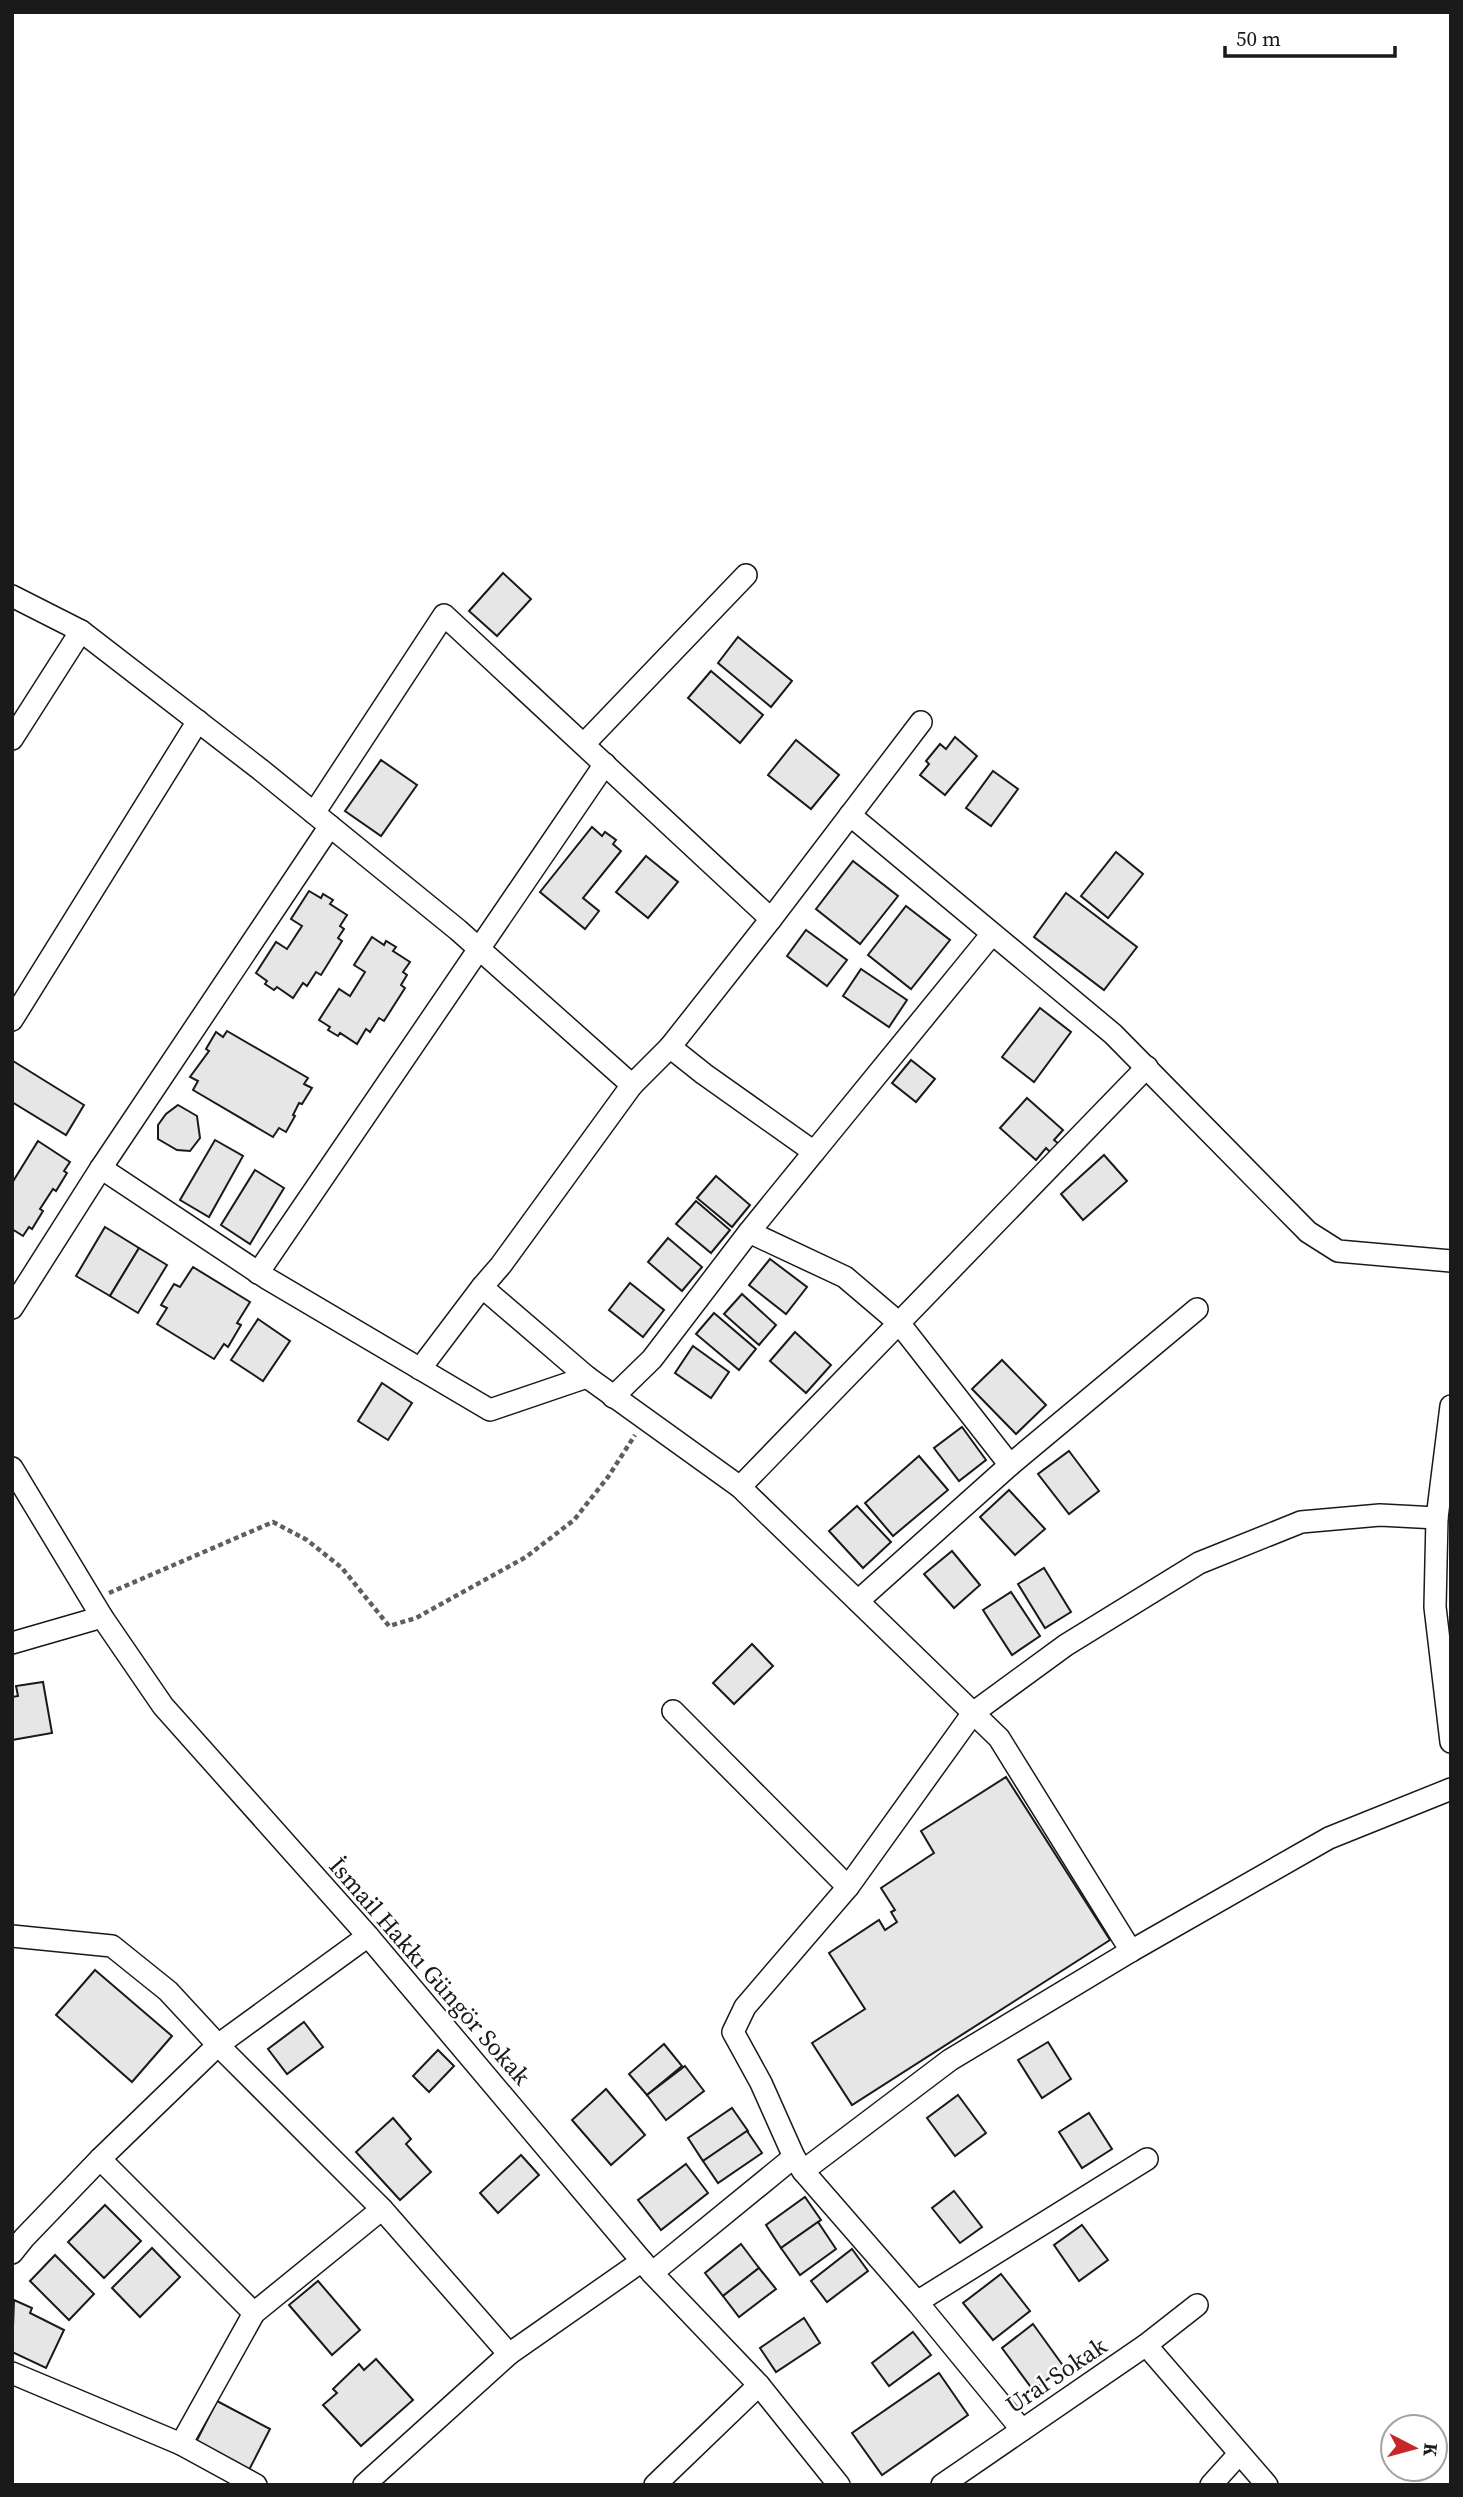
<svg xmlns="http://www.w3.org/2000/svg" width="1463" height="2497" viewBox="0 0 1463 2497" font-family="'Source Serif 4',serif">
<style>
.building{fill:#e6e6e6;stroke:#1a1a1a;stroke-width:2}
.lines{fill:none;stroke-linecap:round;stroke-linejoin:round}
.minor-casing{stroke:#1a1a1a;stroke-width:24}
.path{stroke:#5f5f5f;stroke-width:4.5;stroke-dasharray:5 3.5;stroke-linecap:butt}
.minor{stroke:#fff;stroke-width:21}
.labels{text-anchor:middle;dominant-baseline:central;stroke-width:5;stroke-linejoin:round;paint-order:stroke}
.street-label{font-size:24px;fill:#1a1a1a;stroke:#fff}
</style>
<rect width="100%" height="100%" fill="#fff"/>
<g class="building">
<path d="M503 573 531 599 497 636 469 611Z"/>
<path d="M738 637 792 681 771 707 718 663Z"/>
<path d="M711 671 763 715 740 743 688 698Z"/>
<path d="M955 737 977 756 945 795 920 775 929 764 926 761 940 744 946 749Z"/>
<path d="M796 740 839 775 811 809 768 775Z"/>
<path d="M381 760 417 785 381 836 345 811Z"/>
<path d="M993 771 1018 789 991 826 966 808Z"/>
<path d="M592 827 602 836 605 832 616 840 613 844 621 851 583 898 599 911 585 929 540 892Z"/>
<path d="M1116 852 1143 874 1108 918 1081 896Z"/>
<path d="M646 856 678 882 648 918 616 892Z"/>
<path d="M853 861 898 896 860 944 816 909Z"/>
<path d="M309 891 321 898 323 894 333 900 330 904 347 915 340 926 344 929 338 938 342 941 321 975 316 972 307 986 303 983 293 998 277 987 274 990 265 984 267 981 256 973 276 942 287 949 302 926 291 919Z"/>
<path d="M1066 893 1137 947 1104 990 1034 937Z"/>
<path d="M906 906 950 940 911 989 868 955Z"/>
<path d="M806 930 847 960 827 986 787 956Z"/>
<path d="M372 937 384 945 386 941 396 947 393 951 410 962 403 972 407 975 401 985 405 988 384 1021 379 1018 370 1032 366 1029 357 1044 340 1033 338 1036 328 1030 330 1027 319 1020 339 989 350 996 365 972 354 965Z"/>
<path d="M861 969 907 1000 889 1027 843 996Z"/>
<path d="M1040 1008 1071 1032 1034 1082 1002 1057Z"/>
<path d="M227 1031 308 1078 304 1084 312 1088 302 1104 299 1103 293 1115 295 1116 286 1132 279 1128 273 1137 193 1090 198 1081 190 1077 209 1051 206 1049 216 1032 223 1037Z"/>
<path d="M911 1060 935 1079 916 1102 892 1083Z"/>
<path d="M13 1061 84 1105 66 1135 12 1102Z"/>
<path d="M1027 1098 1063 1130 1054 1140 1060 1145 1052 1154 1046 1148 1036 1160 1000 1128Z"/>
<path d="M178 1105 197 1116 200 1138 190 1151 177 1150 158 1139V1125L166 1114Z"/>
<path d="M215 1140 243 1156 209 1217 180 1200Z"/>
<path d="M38 1141 70 1162 64 1171 67 1173 56 1191 53 1189 40 1209 43 1211 32 1229 29 1227 23 1236 12 1229V1183Z"/>
<path d="M1104 1155 1127 1181 1083 1220 1061 1194Z"/>
<path d="M255 1170 284 1188 250 1244 221 1225Z"/>
<path d="M716 1176 750 1205 732 1227 697 1198Z"/>
<path d="M696 1201 730 1230 711 1253 676 1224Z"/>
<path d="M105 1227 139 1248 110 1296 76 1276Z"/>
<path d="M668 1238 702 1267 682 1291 648 1262Z"/>
<path d="M139 1248 167 1265 138 1313 110 1296Z"/>
<path d="M770 1259 807 1287 786 1314 749 1285Z"/>
<path d="M193 1267 250 1302 237 1323 241 1325 228 1347 224 1344 214 1359 157 1324 167 1308 161 1305 174 1284 180 1287Z"/>
<path d="M630 1283 664 1310 643 1337 609 1310Z"/>
<path d="M742 1294 776 1325 759 1345 724 1314Z"/>
<path d="M714 1313 756 1349 739 1370 696 1334Z"/>
<path d="M258 1319 290 1341 263 1381 231 1360Z"/>
<path d="M795 1332 831 1365 806 1393 770 1361Z"/>
<path d="M693 1346 729 1372 711 1398 675 1373Z"/>
<path d="M1002 1360 1046 1405 1016 1434 972 1389Z"/>
<path d="M382 1383 412 1403 388 1440 358 1421Z"/>
<path d="M962 1427 986 1460 959 1481 934 1448Z"/>
<path d="M1069 1451 1099 1491 1069 1514 1038 1474Z"/>
<path d="M919 1456 948 1490 893 1536 865 1503Z"/>
<path d="M1009 1490 1045 1529 1015 1555 980 1517Z"/>
<path d="M857 1506 891 1542 863 1568 829 1531Z"/>
<path d="M952 1551 980 1585 954 1608 924 1574Z"/>
<path d="M1044 1568 1071 1612 1045 1628 1018 1584Z"/>
<path d="M1011 1592 1040 1636 1012 1655 983 1610Z"/>
<path d="M752 1644 773 1666 734 1704 713 1683Z"/>
<path d="M43 1682 52 1733 12 1740V1697L18 1696 16 1686Z"/>
<path d="M1006 1777 1110 1940 852 2105 812 2043 865 2009 829 1953 879 1920 885 1930 897 1922 891 1912 895 1910 881 1888 934 1853 921 1831Z"/>
<path d="M95 1970 172 2036 132 2082 56 2015Z"/>
<path d="M304 2022 323 2047 287 2074 268 2049Z"/>
<path d="M1048 2042 1071 2079 1042 2098 1018 2060Z"/>
<path d="M664 2044 682 2066 647 2095 629 2074Z"/>
<path d="M438 2050 454 2066 429 2092 413 2076Z"/>
<path d="M685 2066 704 2091 666 2120 647 2095Z"/>
<path d="M606 2089 645 2135 611 2165 572 2120Z"/>
<path d="M958 2095 986 2133 955 2156 927 2118Z"/>
<path d="M732 2108 748 2131 703 2161 688 2138Z"/>
<path d="M1089 2113 1112 2149 1082 2168 1059 2132Z"/>
<path d="M393 2118 411 2139 406 2144 431 2172 400 2200 356 2152Z"/>
<path d="M747 2131 762 2153 718 2183 703 2161Z"/>
<path d="M521 2155 539 2175 498 2213 480 2193Z"/>
<path d="M686 2164 708 2193 661 2230 638 2200Z"/>
<path d="M954 2191 982 2227 960 2243 932 2208Z"/>
<path d="M805 2197 821 2220 781 2248 766 2225Z"/>
<path d="M105 2205 141 2241 104 2278 68 2242Z"/>
<path d="M818 2222 836 2249 800 2275 781 2248Z"/>
<path d="M1082 2225 1108 2260 1079 2281 1054 2245Z"/>
<path d="M741 2244 759 2268 723 2296 705 2273Z"/>
<path d="M152 2248 180 2277 140 2317 112 2288Z"/>
<path d="M852 2249 868 2271 827 2302 811 2281Z"/>
<path d="M55 2255 94 2294 69 2320 30 2281Z"/>
<path d="M759 2268 776 2289 739 2317 723 2296Z"/>
<path d="M1001 2274 1030 2311 993 2340 963 2303Z"/>
<path d="M318 2281 360 2330 332 2355 289 2305Z"/>
<path d="M14 2300 32 2308 30 2313 64 2330 46 2368 12 2352Z"/>
<path d="M804 2318 820 2343 776 2372 760 2348Z"/>
<path d="M1033 2324 1064 2367 1033 2390 1002 2348Z"/>
<path d="M913 2332 931 2355 889 2386 872 2363Z"/>
<path d="M376 2359 413 2400 361 2446 323 2405 337 2393 333 2389 359 2364 364 2370Z"/>
<path d="M939 2373 968 2415 882 2475 852 2433Z"/>
<path d="M217 2401 270 2429 249 2470 196 2442Z"/>
</g>
<g class="lines">
<defs>
<g id="minor">
<path d="M12 596 81 631 261 770 458 930 632 1085 670 1047 704 1074 814 1152 992 934"/>
<path d="M12 739 81 631"/>
<path d="M584 744 746 575"/>
<path d="M314 813 444 615 771 919"/>
<path d="M850 815 1113 1034 1308 1232 1338 1251 1451 1261"/>
<path d="M12 1020 198 721"/>
<path d="M670 1047 771 919 921 722"/>
<path d="M632 1085 501 1265 482 1287 587 1377 740 1487 999 1738 1131 1951"/>
<path d="M101 1168 268 1279 490 1410 587 1377"/>
<path d="M749 1232 845 1277 899 1323 1010 1465"/>
<path d="M258 1273 605 764"/>
<path d="M12 1308 101 1168 330 826"/>
<path d="M420 1369 482 1287"/>
<path d="M613 1397 652 1359 749 1232 814 1152"/>
<path d="M1451 1406 1437 1518 1435 1607 1451 1742"/>
<path d="M12 1468 102 1617 163 1706 368 1936 652 2273 759 2385 839 2485"/>
<path d="M740 1487 1147 1067"/>
<path d="M858 1601 1010 1465 1197 1309"/>
<path d="M12 1643 102 1617"/>
<path d="M673 1711 848 1887"/>
<path d="M12 1936 112 1946 168 1991 218 2045 382 2209 509 2354"/>
<path d="M794 2157 761 2083 733 2032 745 2007 848 1887 973 1713 1066 1645 1199 1563 1301 1522 1380 1515 1437 1518"/>
<path d="M100 2159 254 2313"/>
<path d="M803 2171 950 2060 1131 1951 1329 1838 1451 1789"/>
<path d="M12 2253 24 2238 100 2159 218 2045 368 1936"/>
<path d="M652 2273 794 2157 803 2171 917 2302 1022 2430"/>
<path d="M917 2302 1147 2159"/>
<path d="M1146 2345 1267 2485"/>
<path d="M12 2373 181 2444 256 2485"/>
<path d="M181 2444 254 2313 382 2209"/>
<path d="M364 2485 509 2354 642 2261"/>
<path d="M655 2485 759 2385"/>
<path d="M942 2485 1146 2345 1197 2305"/>
<path d="M1211 2485 1239 2454"/>
</g>
</defs>
<use href="#minor" class="minor-casing"/>
<path class="path" d="M109 1593 273 1522 307 1540 342 1568 389 1626 416 1618 526 1557 574 1520 608 1477 635 1435"/>
<use href="#minor" class="minor"/>
</g>
<g class="labels">
<g class="street-label">
<text transform="translate(430 1971) rotate(49)">İsmail Hakkı Güngör Sokak</text>
<text transform="translate(1056 2375) rotate(-34)">Ural Sokak</text>
</g>
</g>
<rect width="1463" height="2497" fill="none" stroke="#1a1a1a" stroke-width="28"/>
<g transform="translate(1414 2448) rotate(96)"><circle r="33" fill="#ffffff" stroke="#a3a3a3" stroke-width="2"/>
<path d="M0-5L12 26L0 18L-12 26Z" fill="#c62828"/>
<text y="-10" font-size="19" font-weight="bold" text-anchor="middle" fill="#1a1a1a">K</text>
</g>
<path d="M1225 46v10h170v-10" fill="none" stroke="#1a1a1a" stroke-width="3.5"/>
<text x="1236" y="46" font-size="21" fill="#1a1a1a" stroke="#ffffff" stroke-width="5" paint-order="stroke">50 m</text>
</svg>
